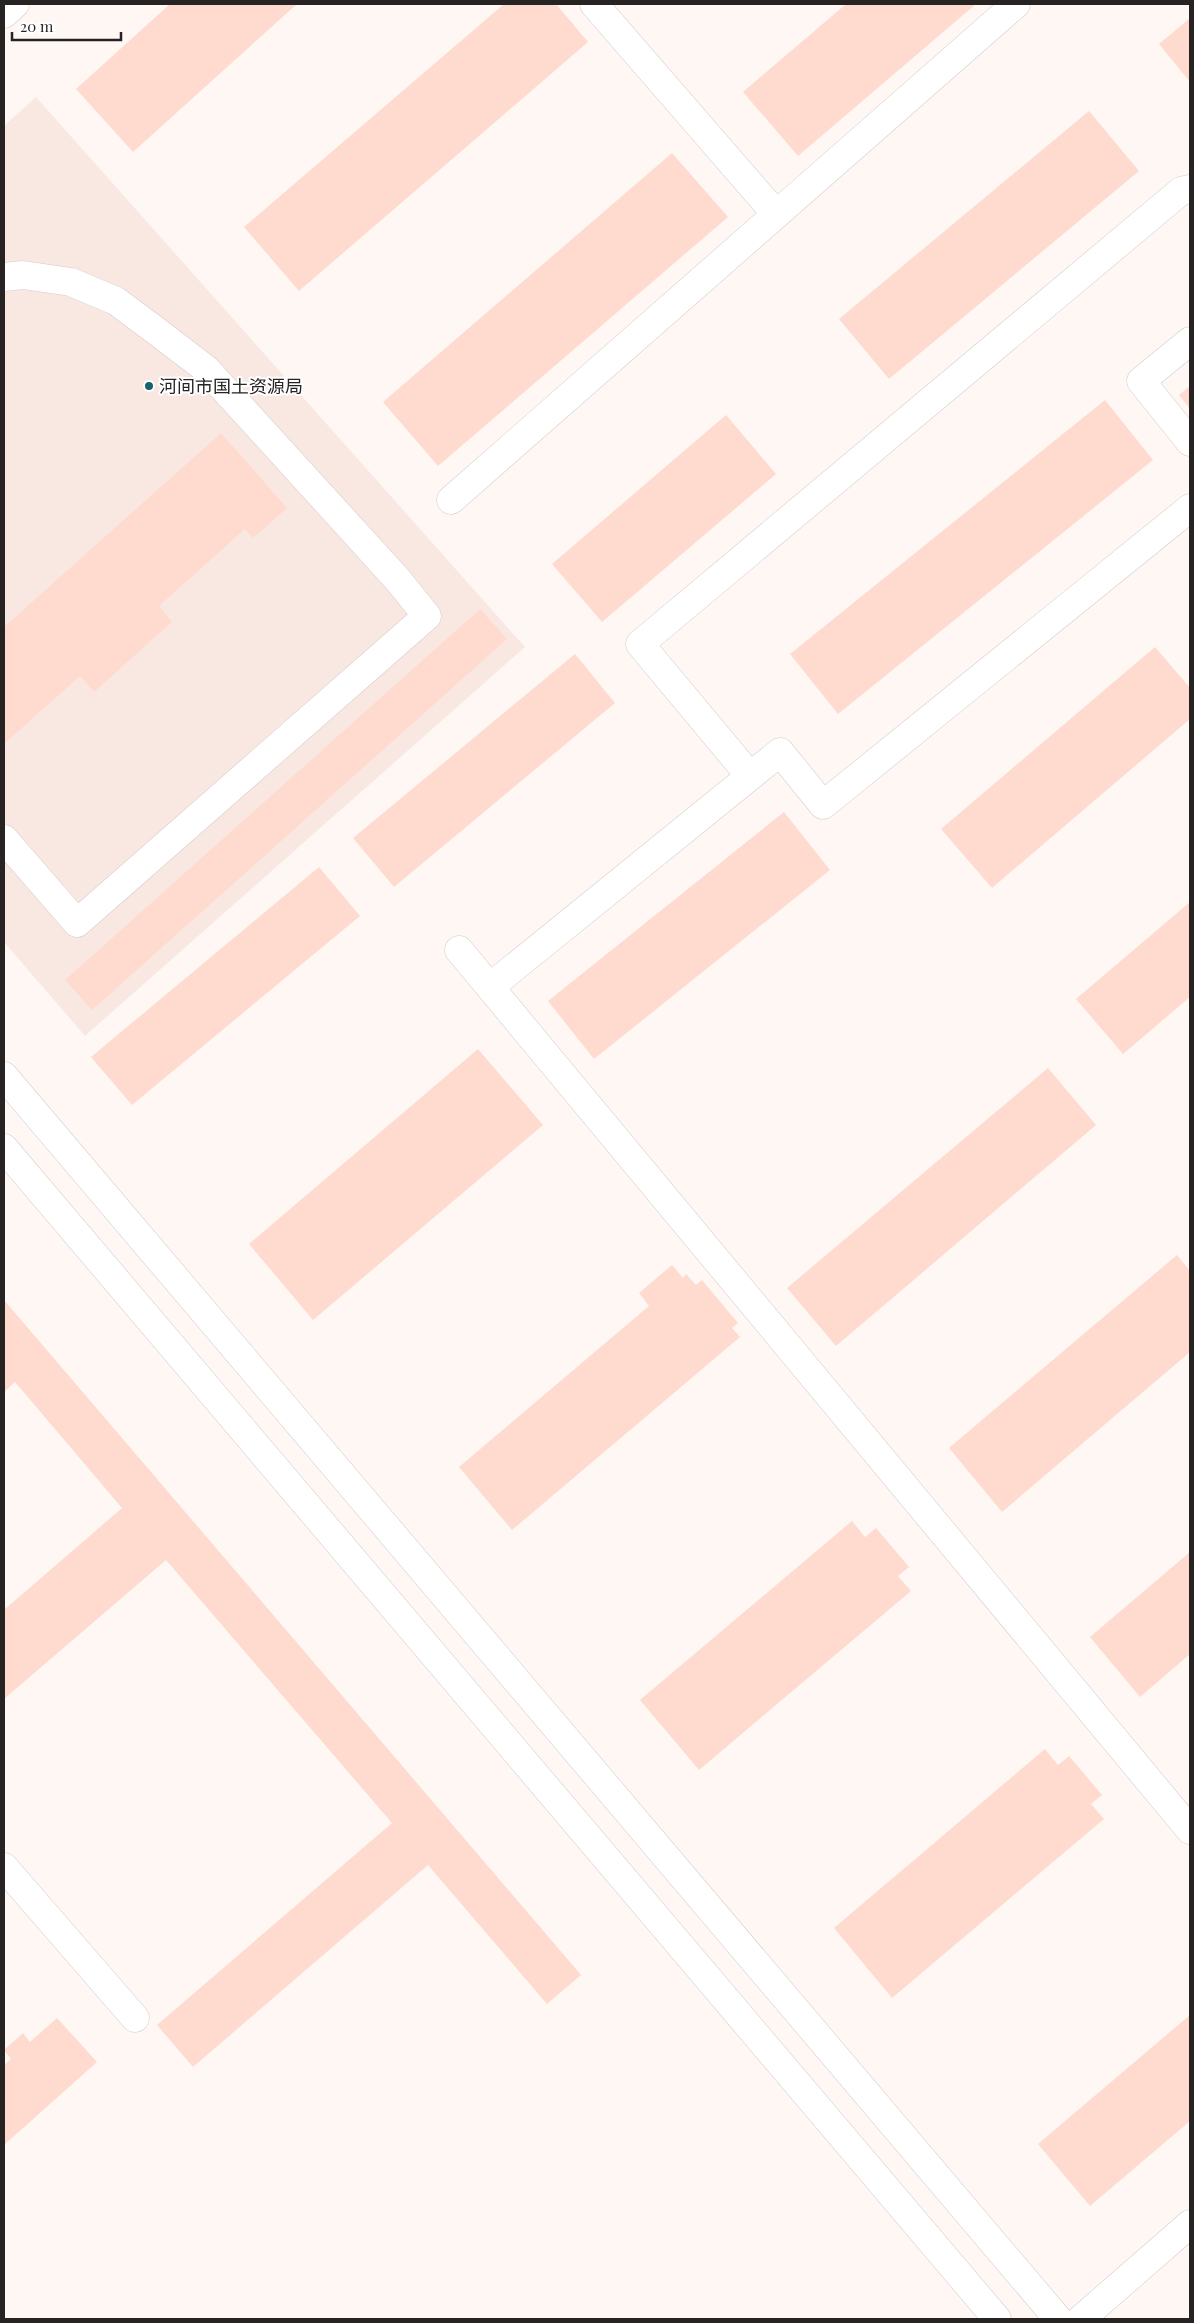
<svg xmlns="http://www.w3.org/2000/svg" width="1194" height="2323" viewBox="0 0 1194 2323" font-family="'Playfair Display','Noto Sans SC',serif">
<style>
.built{fill:#f9e8e2}
.building{fill:#fedbce}
.lines{fill:none;stroke-linecap:round;stroke-linejoin:round}
.minor-casing{stroke:#d4cbc8;stroke-width:29}
.minor{stroke:#fff;stroke-width:28}
.poi-dot{fill:#15636c;stroke:#fff;stroke-width:2}
.labels{text-anchor:middle;dominant-baseline:central;stroke-width:4;stroke-linejoin:round;paint-order:stroke}
.poi-label{font-size:18px;fill:#262322;stroke:#fff;text-anchor:start}
</style>
<rect width="100%" height="100%" fill="#fef7f4"/>
<path class="built" d="M36 97 525 647 85 1036 4 942V126Z"/>
<g class="building">
<path d="M170 4H297L133 152 76 89Z"/>
<path d="M504 4H556L588 42 299 291 244 227Z"/>
<path d="M846 4H976L798 156 743 92Z"/>
<path d="M1190 18V82L1159 44Z"/>
<path d="M1089 111 1139 171 889 379 839 319Z"/>
<path d="M672 153 728 217 438 466 383 402Z"/>
<path d="M1190 386V409L1179 395Z"/>
<path d="M1105 400 1153 460 838 714 790 654Z"/>
<path d="M726 415 776 474 602 622 552 564Z"/>
<path d="M221 433 287 508 253 538 245 529 159 606 172 622 94 692 80 676 4 744V627Z"/>
<path d="M480 609 507 639 92 1010 65 980Z"/>
<path d="M1155 647 1190 688V719L992 888 941 829Z"/>
<path d="M575 654 615 703 394 887 353 838Z"/>
<path d="M784 812 830 870 594 1059 548 1001Z"/>
<path d="M319 867 360 916 132 1105 91 1057Z"/>
<path d="M1190 902V997L1123 1054 1076 999Z"/>
<path d="M478 1049 543 1125 313 1320 249 1244Z"/>
<path d="M1048 1068 1096 1125 836 1346 787 1288Z"/>
<path d="M1177 1255 1190 1271V1352L1002 1512 949 1448Z"/>
<path d="M672 1265 683 1278 686 1274 696 1285 702 1280 738 1323 732 1328 740 1337 512 1530 459 1467 649 1306 639 1293Z"/>
<path d="M4 1300 581 1975 547 2004 428 1865 193 2067 157 2025 392 1823 166 1560 4 1699V1610L122 1508 15 1382 4 1392Z"/>
<path d="M852 1521 865 1537 876 1528 909 1567 898 1576 911 1591 699 1770 640 1700Z"/>
<path d="M1190 1552V1654L1140 1697 1090 1637Z"/>
<path d="M1045 1749 1058 1765 1069 1756 1102 1795 1091 1804 1104 1819 892 1998 834 1928Z"/>
<path d="M1190 2015V2121L1090 2206 1038 2144Z"/>
<path d="M57 2018 97 2062 4 2145V2065L11 2059 4 2050 23 2033 30 2042Z"/>
</g>
<g class="lines">
<defs>
<g id="minor">
<path d="M594 4 776 214"/>
<path d="M4 14 15 4"/>
<path d="M4 277 23 275 71 282 116 301 155 330 206 369 398 580 427 616 77 923 4 839"/>
<path d="M1190 341 1141 381 1190 442"/>
<path d="M451 500 1016 4"/>
<path d="M750 776 640 644 1181 191 1190 189"/>
<path d="M459 950 1190 1830"/>
<path d="M490 987 780 752 823 805 1190 508"/>
<path d="M4 1076 1058 2319"/>
<path d="M4 1148 997 2319"/>
<path d="M4 1867 135 2018"/>
<path d="M1081 2319 1190 2224"/>
</g>
</defs>
<use href="#minor" class="minor-casing"/>
<use href="#minor" class="minor"/>
</g>
<circle class="poi-dot" cx="149" cy="386" r="5"/>
<g class="labels">
<g class="poi-label">
<text x="159" y="386">河间市国土资源局</text>
</g>
</g>
<rect width="1194" height="2323" fill="none" stroke="#262322" stroke-width="10"/>
<path d="M12 32v8h109v-8" fill="none" stroke="#262322" stroke-width="2.5"/>
<text x="20" y="32" font-size="15" fill="#262322" stroke="#ffffff" stroke-width="4" paint-order="stroke">20 m</text>
</svg>
